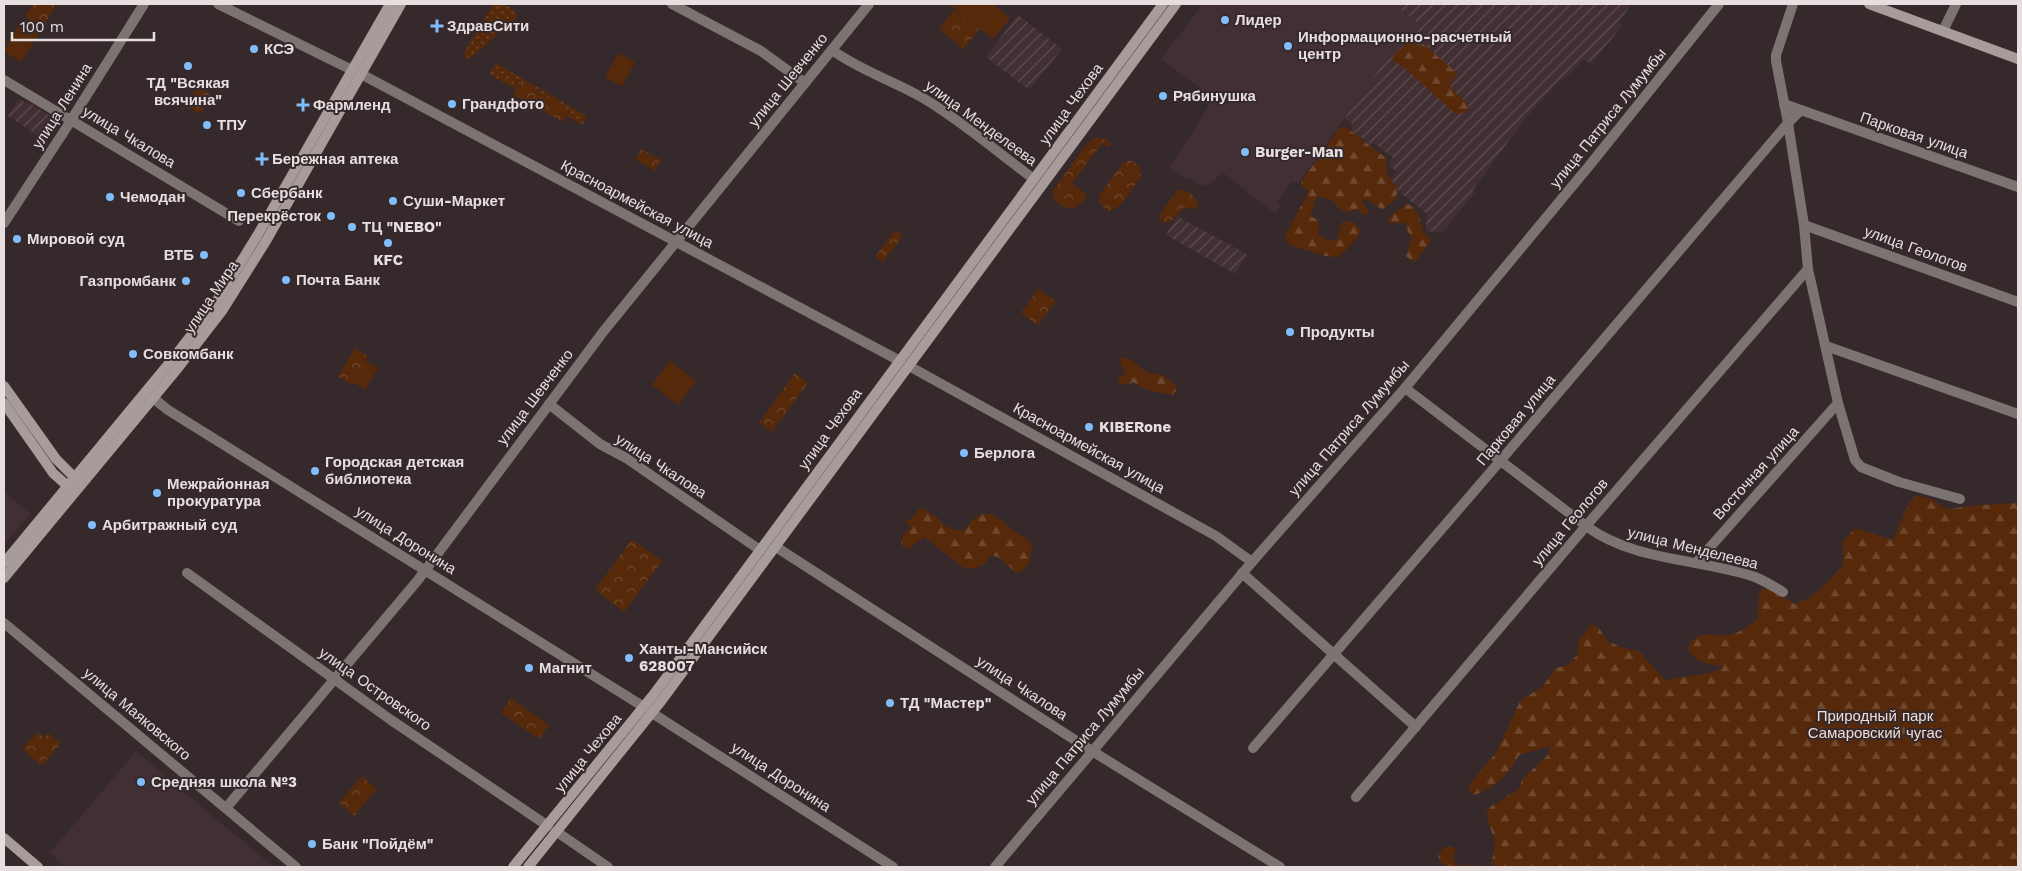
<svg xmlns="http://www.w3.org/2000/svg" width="2022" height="871" viewBox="0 0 2022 871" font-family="'Work Sans',sans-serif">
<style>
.built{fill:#422f33}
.industrial{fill:url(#industrial-furrows)}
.grass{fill:url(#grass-dots)}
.forest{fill:url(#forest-firs)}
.park{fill:url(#park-crowns)}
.pitch{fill:#57290b}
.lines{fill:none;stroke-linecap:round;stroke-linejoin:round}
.minor{stroke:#7b7473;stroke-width:10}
.tertiary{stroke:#7b7473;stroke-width:10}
.secondary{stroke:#a79c9a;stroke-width:10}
.poi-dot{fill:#80bdfa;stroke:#35292b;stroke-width:2}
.labels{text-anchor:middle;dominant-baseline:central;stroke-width:4;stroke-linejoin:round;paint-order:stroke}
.poi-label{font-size:15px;font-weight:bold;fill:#e7dee0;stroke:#35292b;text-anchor:start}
.street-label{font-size:15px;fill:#e7dee0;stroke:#35292b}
.park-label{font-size:15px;fill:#f1ddd3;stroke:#35292b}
</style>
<defs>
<pattern id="industrial-furrows" width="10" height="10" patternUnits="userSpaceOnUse" patternTransform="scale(1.25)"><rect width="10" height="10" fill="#422f33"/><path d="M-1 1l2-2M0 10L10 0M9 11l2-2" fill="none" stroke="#5d4d50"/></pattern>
<pattern id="grass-dots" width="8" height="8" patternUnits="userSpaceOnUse" patternTransform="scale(1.25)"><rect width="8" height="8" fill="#57290b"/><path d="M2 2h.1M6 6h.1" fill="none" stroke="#6f482e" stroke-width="1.8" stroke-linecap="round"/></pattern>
<pattern id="forest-firs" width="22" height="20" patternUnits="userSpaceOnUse" patternTransform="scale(1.25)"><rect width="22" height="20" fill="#57290b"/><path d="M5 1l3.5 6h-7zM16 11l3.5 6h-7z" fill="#6f482e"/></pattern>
<pattern id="park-crowns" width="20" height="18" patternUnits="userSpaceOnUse" patternTransform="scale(1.25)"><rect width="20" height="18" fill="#57290b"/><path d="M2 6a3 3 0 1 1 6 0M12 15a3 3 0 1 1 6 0" fill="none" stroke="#6f482e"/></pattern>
</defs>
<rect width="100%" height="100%" fill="#35292b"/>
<g class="built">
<path d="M1203 4H1394L1417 23 1373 79 1298 184 1292 181 1277 202 1281 206 1275 214 1222 172 1213 182 1202 186 1190 178 1185 179 1169 168 1185 145 1209 105 1201 89 1161 59Z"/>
<path d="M4 492 30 514 4 544Z"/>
<path d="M136 751 208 812 274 867H66L50 853Z"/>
</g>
<g class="industrial">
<path d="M1394 4H1631L1619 23 1622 26 1591 64 1584 59 1569 75 1560 80 1524 120 1473 190 1475 192 1448 226 1442 232H1437L1426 231 1427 214 1388 183 1397 172 1388 165 1393 158 1374 143 1371 145 1352 131V124L1345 118 1372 79 1417 23Z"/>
<path d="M1018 15 1062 49 1029 90 986 57Z"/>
<path d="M19 99 26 103 28 102 50 116V120L40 137 8 116Z"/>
<path d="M1177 216 1247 254 1235 274 1166 235Z"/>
</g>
<g class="grass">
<path d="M493 4C505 4 510 5 517 15V17L470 59H468L465 56V51Z"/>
<path d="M496 63 587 116 582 125 567 116 569 110 519 82 514 88 489 74Z"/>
</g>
<g class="forest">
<path d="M1407 36 1420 47 1423 44 1457 73 1450 86C1455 94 1464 98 1469 106L1466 112 1458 114 1452 111 1405 68 1392 60 1394 55 1403 47Z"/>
<path d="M1340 127H1346L1386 158 1387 174 1397 187V194L1394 201 1383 209C1375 207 1369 199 1363 199L1362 203 1368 209V214L1365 215 1356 209 1350 212 1340 210 1332 200 1317 196 1310 216 1319 220V235L1329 241 1336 240 1343 221 1354 222 1360 230 1358 237 1339 257 1325 256 1293 246 1288 243 1285 236 1309 191 1302 186 1301 182Z"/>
<path d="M1408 204C1420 210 1420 221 1423 232L1430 238V242L1416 261H1412L1406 256 1412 239 1406 228V223H1390L1388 219 1391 215Z"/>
<path d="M1123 357 1132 360 1146 372 1163 375 1174 384 1177 390 1172 395 1145 389 1133 382 1128 385 1120 384 1118 378 1124 374 1125 371 1120 363Z"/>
<path d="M1915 496 1930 498 1947 509 1980 505 2018 503V867H1491L1495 842 1486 815 1490 807 1520 788 1522 779 1549 754 1550 746 1519 755C1508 775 1496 788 1474 795L1468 791 1470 783 1496 753 1520 701 1542 687 1556 668 1568 665 1577 655 1579 640 1592 624 1599 628 1607 641 1623 648 1639 651 1665 680 1711 673 1724 666C1707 664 1696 664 1688 648 1697 627 1712 638 1729 635 1739 633 1749 626 1757 620 1760 609 1756 598 1762 588L1769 589 1795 604C1816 597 1829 581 1843 565V541L1855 528 1893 540 1909 503Z"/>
<path d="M923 508 940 520 946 527 962 531C969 528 969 521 975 518 990 508 998 518 1009 527 1016 533 1024 536 1031 543 1033 553 1029 571 1017 573L998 557 990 555C986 566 976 570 964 568L924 537 908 549 901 543 904 533 911 528 907 522V520L911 519 918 510Z"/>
<path d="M1451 846 1456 849 1453 857 1455 865H1476V867H1446L1440 861 1438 856 1443 848Z"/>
</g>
<g class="park">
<path d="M32 4H56L43 27 25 17Z"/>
<path d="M955 9 980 29 963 49 939 29Z"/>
<path d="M519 82 569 110 563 122 513 95Z"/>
<path d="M197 87 211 95 200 114 186 105Z"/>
<path d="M1096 137 1107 140 1111 144 1109 147 1102 144 1072 183 1087 195C1078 212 1064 212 1053 198V191L1084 147Z"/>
<path d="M641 149 661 160 655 171 636 160Z"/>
<path d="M1127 161H1132L1139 166 1141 176C1133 187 1123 209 1108 211L1099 203 1100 194 1123 163Z"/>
<path d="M1181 189 1191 193 1198 202 1197 207 1192 209 1184 208 1171 221 1166 223 1160 220V214L1178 190Z"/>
<path d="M895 230 903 236 883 262 875 257Z"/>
<path d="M1038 289 1056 301 1038 325 1021 313Z"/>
<path d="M355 348 368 356 351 384 338 376Z"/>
<path d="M795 373 808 383 772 432 759 423Z"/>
<path d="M632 539 662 561 624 612 595 590Z"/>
<path d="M511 698 549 725 539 739 501 713Z"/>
<path d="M37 732 44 738 48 733 61 743 42 766 22 749Z"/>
<path d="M362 776 377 789 354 816 339 803Z"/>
</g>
<g class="pitch">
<path d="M950 4H993L1010 18 993 39Z"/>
<path d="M22 20 40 31 21 62 4 51Z"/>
<path d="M618 53 635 62 622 86 605 78Z"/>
<path d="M365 361 378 368 365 390 352 382Z"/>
<path d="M670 361 696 381 678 405 652 385Z"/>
</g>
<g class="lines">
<g class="minor">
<path d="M672 4 761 51 805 83"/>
<path d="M1793 4 1776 55V61L1788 123 1804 225 1808 269 1838 403 1855 460 1861 467 1899 482 1960 499"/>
<path d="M1943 31 1956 4"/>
<path d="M832 50C861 71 892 80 923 98 962 121 997 152 1034 179"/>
<path d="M4 80 239 221"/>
<path d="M1784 104 2018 187"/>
<path d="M1804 225 2018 302"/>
<path d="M1826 346 2018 414"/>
<path d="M909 366 1216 536 1252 562"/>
<path d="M1405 388 1586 526C1635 562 1699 558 1755 577 1765 581 1774 587 1783 592"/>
<path d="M153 398 168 410 644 707"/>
<path d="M549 404 600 444 626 458 760 550"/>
<path d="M776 547 1092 751 1280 867"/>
<path d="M1696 563 1838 403"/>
<path d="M187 573 391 720 548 826"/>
<path d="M1242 573 1416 727"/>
<path d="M4 623 296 867"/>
<path d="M652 713 893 867"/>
<path d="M1253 748 1501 460 1788 123 1801 110"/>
<path d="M1356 797 1586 526 1808 269"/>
<path d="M226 808 418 580 603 332 869 4"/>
</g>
<g class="tertiary">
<path d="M218 4 352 70"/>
<path d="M361 74 900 361"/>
<path d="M4 223 63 133 144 4"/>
<path d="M557 832 608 867"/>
<path d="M995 867 1252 562 1405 388 1589 166 1719 4"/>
</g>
<g class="secondary">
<path d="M1869 4 2018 59"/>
<path d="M4 386 56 459 79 482"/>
<path d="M4 403 53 473 72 490"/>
<path d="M4 563 171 361 213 307 257 236 390 4"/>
<path d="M4 578 178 368 222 311 266 241 401 4"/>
<path d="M4 838 38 867"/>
<path d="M513 867 654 694 1163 4"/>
<path d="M528 867 662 700 1176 4"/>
</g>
</g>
<g class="poi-dot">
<circle cx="1225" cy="20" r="5"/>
<path d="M434.5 18.5h5v5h5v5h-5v5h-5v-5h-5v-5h5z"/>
<circle cx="1288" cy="46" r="5"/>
<circle cx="254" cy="49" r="5"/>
<circle cx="188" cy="66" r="5"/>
<circle cx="1163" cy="96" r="5"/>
<circle cx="452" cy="104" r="5"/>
<path d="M300.5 97.5h5v5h5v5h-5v5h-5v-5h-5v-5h5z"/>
<circle cx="207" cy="125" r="5"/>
<circle cx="1245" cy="152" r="5"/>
<path d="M259.5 151.5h5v5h5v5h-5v5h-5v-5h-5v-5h5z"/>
<circle cx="241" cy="193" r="5"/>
<circle cx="110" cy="197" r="5"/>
<circle cx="393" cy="201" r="5"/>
<circle cx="331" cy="216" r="5"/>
<circle cx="352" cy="227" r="5"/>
<circle cx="17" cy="239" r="5"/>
<circle cx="388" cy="243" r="5"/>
<circle cx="204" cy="255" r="5"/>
<circle cx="286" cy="280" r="5"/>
<circle cx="186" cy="281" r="5"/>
<circle cx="1290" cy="332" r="5"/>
<circle cx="133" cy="354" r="5"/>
<circle cx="1089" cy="427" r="5"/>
<circle cx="964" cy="453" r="5"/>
<circle cx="315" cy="471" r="5"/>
<circle cx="157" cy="493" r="5"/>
<circle cx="92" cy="525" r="5"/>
<circle cx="629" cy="658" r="5"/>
<circle cx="529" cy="668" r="5"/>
<circle cx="890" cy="703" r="5"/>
<circle cx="141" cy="782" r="5"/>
<circle cx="312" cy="844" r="5"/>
</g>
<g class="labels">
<g class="poi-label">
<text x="1235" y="20">Лидер</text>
<text x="447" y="26">ЗдравСити</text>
<text x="1298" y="37">Информационно-расчетный<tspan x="1298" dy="17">центр</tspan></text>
<text x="264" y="49">КСЭ</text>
<text x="188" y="83" text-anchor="middle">ТД "Всякая<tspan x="188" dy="17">всячина"</tspan></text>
<text x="1173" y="96">Рябинушка</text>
<text x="462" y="104">Грандфото</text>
<text x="313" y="105">Фармленд</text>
<text x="217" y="125">ТПУ</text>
<text x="1255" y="152">Burger-Man</text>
<text x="272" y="159">Бережная аптека</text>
<text x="251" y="193">Сбербанк</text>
<text x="120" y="197">Чемодан</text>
<text x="403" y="201">Суши-Маркет</text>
<text x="321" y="216" text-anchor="end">Перекрёсток</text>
<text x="362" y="227">ТЦ "NEBO"</text>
<text x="27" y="239">Мировой суд</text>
<text x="194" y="255" text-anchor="end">ВТБ</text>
<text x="388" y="260" text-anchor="middle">KFC</text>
<text x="296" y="280">Почта Банк</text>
<text x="176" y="281" text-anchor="end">Газпромбанк</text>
<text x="1300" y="332">Продукты</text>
<text x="143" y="354">Совкомбанк</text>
<text x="1099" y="427">KIBERone</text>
<text x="974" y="453">Берлога</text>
<text x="325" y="462">Городская детская<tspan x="325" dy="17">библиотека</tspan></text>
<text x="167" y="484">Межрайонная<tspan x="167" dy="17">прокуратура</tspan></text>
<text x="102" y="525">Арбитражный суд</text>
<text x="639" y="649">Ханты-Мансийск<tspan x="639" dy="17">628007</tspan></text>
<text x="539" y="668">Магнит</text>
<text x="900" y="703">ТД "Мастер"</text>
<text x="151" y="782">Средняя школа №3</text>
<text x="322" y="844">Банк "Пойдём"</text>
</g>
<g class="street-label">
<text transform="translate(788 80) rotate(-51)">улица Шевченко</text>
<text transform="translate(1071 104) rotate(-54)">улица Чехова</text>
<text transform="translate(62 106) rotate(-58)">улица Ленина</text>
<text transform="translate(1608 118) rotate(-51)">улица Патриса Лумумбы</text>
<text transform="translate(981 123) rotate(36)">улица Менделеева</text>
<text transform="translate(1914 135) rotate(19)">Парковая улица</text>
<text transform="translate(129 137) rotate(31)">улица Чкалова</text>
<text transform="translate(637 204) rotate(28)">Красноармейская улица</text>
<text transform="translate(1916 249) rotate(20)">улица Геологов</text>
<text transform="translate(211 297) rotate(-56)">улица Мира</text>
<text transform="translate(535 397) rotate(-53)">улица Шевченко</text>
<text transform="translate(1516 420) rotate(-50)">Парковая улица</text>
<text transform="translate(1349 428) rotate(-49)">улица Патриса Лумумбы</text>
<text transform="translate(830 429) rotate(-54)">улица Чехова</text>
<text transform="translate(1089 448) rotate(29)">Красноармейская улица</text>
<text transform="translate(661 466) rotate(33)">улица Чкалова</text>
<text transform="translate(1756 473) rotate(-48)">Восточная улица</text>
<text transform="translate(1570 522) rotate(-50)">улица Геологов</text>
<text transform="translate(406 540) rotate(32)">улица Доронина</text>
<text transform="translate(1693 548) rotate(14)">улица Менделеева</text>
<text transform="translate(1022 688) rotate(33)">улица Чкалова</text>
<text transform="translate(375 689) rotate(35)">улица Островского</text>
<text transform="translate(137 714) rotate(40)">улица Маяковского</text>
<text transform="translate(1085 736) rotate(-50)">улица Патриса Лумумбы</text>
<text transform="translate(588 753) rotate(-51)">улица Чехова</text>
<text transform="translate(781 777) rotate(33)">улица Доронина</text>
</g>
<g class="park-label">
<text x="1875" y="716">Природный парк<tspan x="1875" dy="17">Самаровский чугас</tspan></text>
</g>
</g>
<rect width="2022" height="871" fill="none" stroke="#e7dee0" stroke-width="10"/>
<path d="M12 32v8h142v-8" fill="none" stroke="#e7dee0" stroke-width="2.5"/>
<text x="20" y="32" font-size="15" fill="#e7dee0" stroke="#35292b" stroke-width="4" paint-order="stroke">100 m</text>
</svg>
